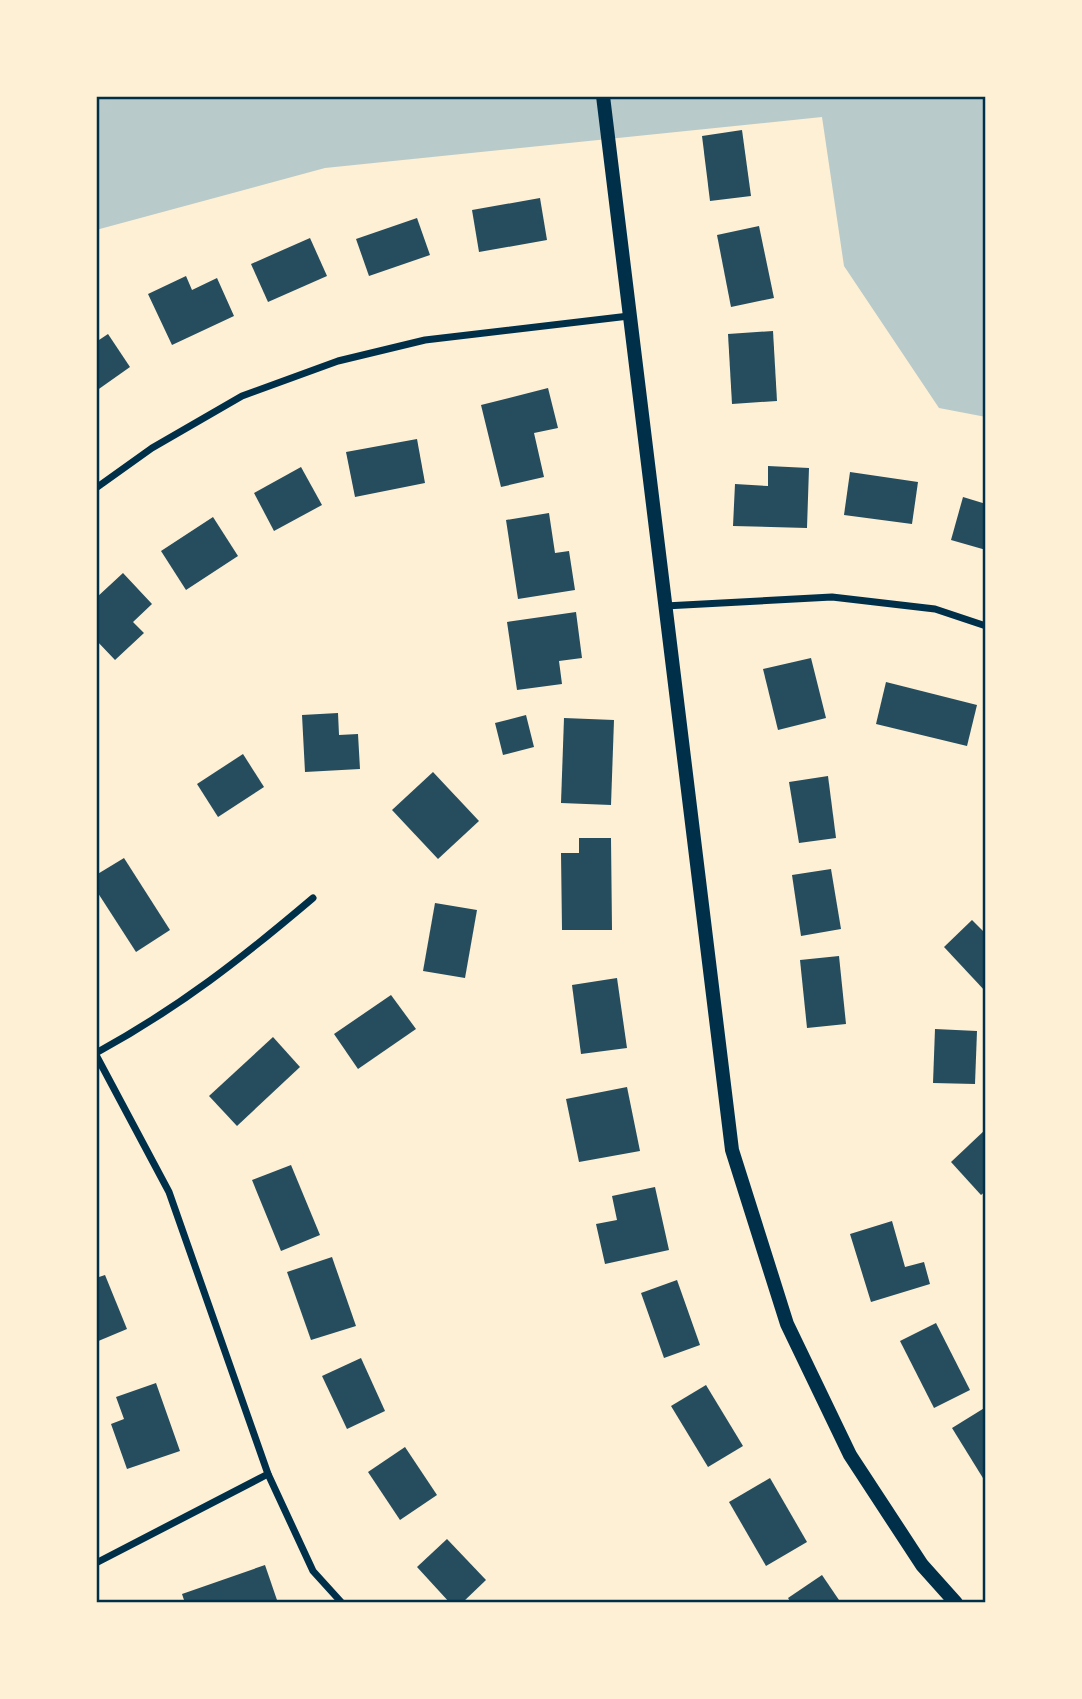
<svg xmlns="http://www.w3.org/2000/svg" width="1082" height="1699" viewBox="0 0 1082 1699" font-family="'PT Sans Narrow',sans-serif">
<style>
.green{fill:#b9caca}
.building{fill:#264d5e}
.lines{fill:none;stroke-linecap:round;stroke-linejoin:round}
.minor{stroke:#003049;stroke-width:7}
.secondary{stroke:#003049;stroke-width:14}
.neatline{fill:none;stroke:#003049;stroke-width:2.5}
</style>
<rect width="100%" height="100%" fill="#fdf0d5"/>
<path class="green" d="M96 96H986V417L939 408 844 266 822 117 325 168 96 230Z"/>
<g class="building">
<path d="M742 130 751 196 710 201 702 136Z"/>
<path d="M540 198 547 240 479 252 472 210Z"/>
<path d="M417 218 430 255 369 276 356 239Z"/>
<path d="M759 226 774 298 731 307 717 235Z"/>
<path d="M310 238 327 276 268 302 251 264Z"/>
<path d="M186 276 192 290 217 278 234 316 172 345 148 294Z"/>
<path d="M773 331 777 401 732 404 728 334Z"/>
<path d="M108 334 130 367 96 391V342Z"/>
<path d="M548 388 558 428 534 433 544 477 501 487 481 405Z"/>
<path d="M417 439 425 483 355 497 346 452Z"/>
<path d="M768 466 809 468 807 528 733 526 735 484 768 486Z"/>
<path d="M301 467 322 505 274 531 254 493Z"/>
<path d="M850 472 918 482 912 524 844 515Z"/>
<path d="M963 497 986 504V550L951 540Z"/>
<path d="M549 513 555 553 569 551 575 590 518 599 506 520Z"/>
<path d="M213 517 238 556 186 590 161 551Z"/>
<path d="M123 573 152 604 133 622 144 633 115 660 96 640V598Z"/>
<path d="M576 612 582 658 559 661 562 684 517 690 507 622Z"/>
<path d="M811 658 826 718 778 730 763 669Z"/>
<path d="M886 682 977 705 967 746 876 724Z"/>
<path d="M338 713 339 735 358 734 360 769 305 772 302 715Z"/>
<path d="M526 715 534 747 503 755 495 723Z"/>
<path d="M564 718 614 720 611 805 561 803Z"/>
<path d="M243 754 264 787 218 817 197 784Z"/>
<path d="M433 772 479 821 438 859 392 810Z"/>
<path d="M828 776 836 838 799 843 789 782Z"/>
<path d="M579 838H611L612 930H562L561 853H579Z"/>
<path d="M124 858 170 930 136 952 96 890V875Z"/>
<path d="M831 869 841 929 801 936 792 875Z"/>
<path d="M435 903 477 910 465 978 423 971Z"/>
<path d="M972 920 986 934V992L944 947Z"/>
<path d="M839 956 846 1024 807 1028 800 960Z"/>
<path d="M617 978 627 1048 581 1054 572 985Z"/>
<path d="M391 995 416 1029 358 1069 334 1034Z"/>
<path d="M935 1029 977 1031 975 1084 933 1083Z"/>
<path d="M273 1037 300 1067 237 1126 209 1096Z"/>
<path d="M627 1087 640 1151 579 1162 566 1099Z"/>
<path d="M986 1129V1191L981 1195 951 1162Z"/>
<path d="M291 1165 320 1235 281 1251 252 1180Z"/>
<path d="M655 1187 669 1250 605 1264 596 1224 617 1220 612 1196Z"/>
<path d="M892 1221 905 1267 924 1262 930 1284 871 1302 850 1234Z"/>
<path d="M332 1257 356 1326 311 1340 287 1272Z"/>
<path d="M105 1275 127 1329 96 1342V1278Z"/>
<path d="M677 1280 700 1345 664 1358 641 1293Z"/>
<path d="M936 1323 970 1390 934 1408 900 1341Z"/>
<path d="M361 1358 385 1411 347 1429 322 1376Z"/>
<path d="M156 1383 180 1451 127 1469 111 1424 124 1419 116 1397Z"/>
<path d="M706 1385 743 1446 708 1467 671 1406Z"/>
<path d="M986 1407V1483L952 1428Z"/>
<path d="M405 1447 437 1495 400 1520 368 1472Z"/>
<path d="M770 1478 807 1542 766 1566 729 1502Z"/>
<path d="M447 1539 486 1580 462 1603H450L417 1567Z"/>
<path d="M265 1565 278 1603H185L182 1594Z"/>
<path d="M822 1575 841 1603H791L788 1598Z"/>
</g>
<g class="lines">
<g class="minor">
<path d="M96 488 152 448 242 396 338 361 425 340 629 316"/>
<path d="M665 606 832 597 935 609 986 626"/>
<path d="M96 1053C180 1007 241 959 313 898"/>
<path d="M96 1055 169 1192 268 1474 313 1571 342 1603"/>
<path d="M96 1563 268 1474"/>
</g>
<path class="secondary" d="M603 96 732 1150 787 1324 850 1455 922 1565 956 1603"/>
</g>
<rect width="1082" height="1699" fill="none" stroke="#fdf0d5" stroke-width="196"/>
<rect x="98" y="98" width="886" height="1503" class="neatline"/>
</svg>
